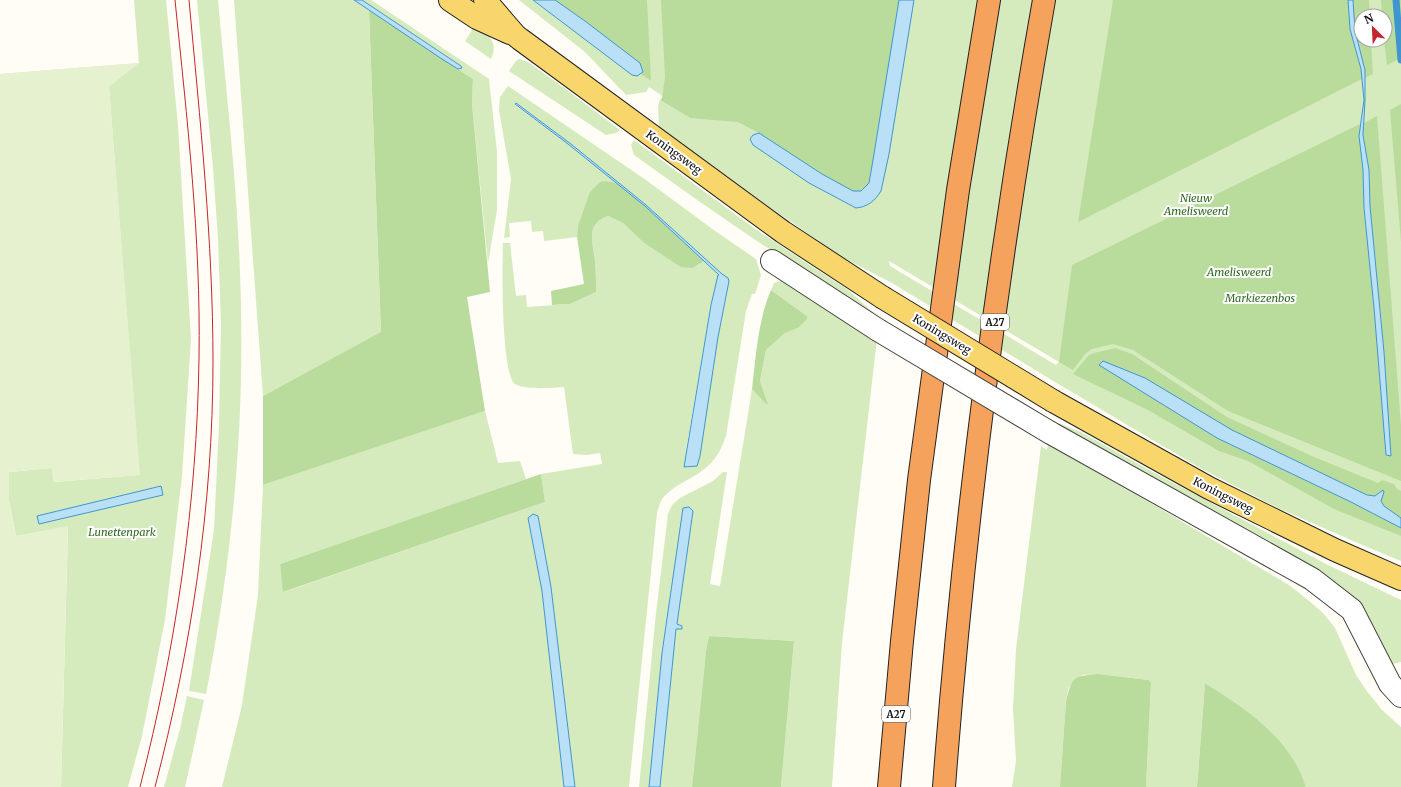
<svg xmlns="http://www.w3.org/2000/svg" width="1401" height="787" viewBox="0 0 1401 787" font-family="Merriweather,serif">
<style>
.green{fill:#d5ebbd;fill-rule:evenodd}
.forest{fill:#b9dc9c}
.pitch{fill:#e6f2cf}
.water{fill:#b9e0f7;stroke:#3f96cf}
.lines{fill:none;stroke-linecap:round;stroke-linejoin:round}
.stream{stroke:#3f96cf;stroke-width:7}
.minor-casing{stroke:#444;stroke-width:24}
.major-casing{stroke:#222;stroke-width:24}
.highway-casing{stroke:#222;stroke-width:24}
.minor{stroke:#fff;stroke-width:22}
.major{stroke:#f9d66b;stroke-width:22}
.highway{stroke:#f5a25d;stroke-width:22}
.tram{stroke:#c4262e;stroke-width:1}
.minor-bridge-casing{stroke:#444;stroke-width:24;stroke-linecap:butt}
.major-bridge-casing{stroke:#222;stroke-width:24;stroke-linecap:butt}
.minor-bridge{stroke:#fff;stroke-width:22}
.major-bridge{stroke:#f9d66b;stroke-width:22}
.labels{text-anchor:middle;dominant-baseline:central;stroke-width:4;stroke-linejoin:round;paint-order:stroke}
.shield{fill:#fff;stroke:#585858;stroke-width:1}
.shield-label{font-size:10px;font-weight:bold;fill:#111}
.street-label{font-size:11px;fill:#111;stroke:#fff}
.park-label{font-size:11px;font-style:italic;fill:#2f6b1f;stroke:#fff}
</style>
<rect width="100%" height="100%" fill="#fffdf5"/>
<g class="green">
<path d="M134 0H166L178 126 191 339 182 476 165 620 142 736 128 787H61L68 527 16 536 9 500V472L52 468 54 482 139 475 109 87 0 74 139 63Z"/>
<path d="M197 0H218C226 91 237 182 240 273 246 414 233 555 206 694L189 691 214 530 219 425 221 324 218 239 213 168Z"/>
<path d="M234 0H354L369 10 381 333 263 396Z"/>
<path d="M362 0H371L489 79 497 152V210L488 263 472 104 473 79 458 69H460L461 66Z"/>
<path d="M519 0H533L635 76 639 0H1401V561L1360 544 1278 508 1200 468 1055 382 892 283 842 257 739 186 659 127 658 106 660 100 690 118 694 117 649 87 646 92 626 95 585 52ZM1361 16H1385V40H1361ZM889 261 1059 362 1056 365 890 266Z"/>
<path d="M476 24C488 34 499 42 491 59L465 41Z"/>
<path d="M519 59 528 62 563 87 620 130 616 133 606 135 509 71 516 61Z"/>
<path d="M508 86 646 180 715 231 756 259 761 275 755 294H752L746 311 726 436C722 447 717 458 708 466 694 479 675 483 662 499 660 503 658 509 657 513L629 787H575L551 587 538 516 528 518 542 591 564 787H222L242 705 258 595 263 485 485 411 498 463 520 461 526 479 280 564 284 592 545 502 541 474 602 464 600 453 587 455 573 454 564 387C553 388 524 390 515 384 501 374 502 265 503 243H510L516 296 526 295 527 307 570 304 596 292C596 282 596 271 595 261 593 242 585 224 608 216L623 223 644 243 693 268 704 261 720 275H718L711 305 686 450 718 337 729 281 728 278 722 275 646 205 571 144 516 103 515 105 568 144 617 183 606 181 578 226 577 237 544 241 543 231 532 232 531 221 509 223 510 237 504 238 511 179 499 110 500 97Z"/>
<path d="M634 140 758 231 848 290 874 313 872 315C790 265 712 211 634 155L631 145Z"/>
<path d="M783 280 877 339 842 643 832 787H781L794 641 709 636 706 651 692 787H660L676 629H682L677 625 693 511 689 507 683 509 662 653 649 787H639L656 613 668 514 672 505 680 498 713 481 723 472H727L710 584 720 586 752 389 768 404 760 381 766 350 785 333 798 328 807 316 771 290 774 283Z"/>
<path d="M1058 423 1081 432 1151 471 1328 565 1401 600V662L1392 664 1365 622 1056 425Z"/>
<path d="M1048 442 1289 585 1308 600 1324 614 1335 628 1356 675 1366 690 1382 710 1401 727V787H1306C1291 738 1246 709 1205 683L1197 787H1146L1151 683 1149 680 1098 674 1082 675 1069 687 1066 701 1060 787H1012L1016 761 1013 709 1016 649 1041 446 1047 450Z"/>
<path d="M187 696 204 700 186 783 185 787H164L180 729Z"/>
</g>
<g class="forest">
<path d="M555 0H647L651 81 641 74 643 72 585 21Z"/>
<path d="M661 0H899L873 160 869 183 865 187 860 191H853L822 174 759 133 738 122 690 118 660 100 662 98 665 77Z"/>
<path d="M1113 0H1348L1350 29 1361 69 1362 79 1078 222Z"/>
<path d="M1353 0H1369L1370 16H1361V40H1371L1373 74 1365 78V70L1355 31Z"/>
<path d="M1381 0H1401V58L1387 65 1384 40 1385 16H1382Z"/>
<path d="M369 10 473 79 472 104 490 292 467 297 485 411 263 485V396L381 332Z"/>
<path d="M1401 104V242L1390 110Z"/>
<path d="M1377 116 1401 425V481L1228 411 1133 350 1113 344 1092 349 1085 354 1073 370 1059 362 1072 265 1360 124 1359 136 1363 170 1364 208 1391 456 1384 352 1370 206 1369 170 1363 135 1364 123Z"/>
<path d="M606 181 617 183 646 207 704 261 693 268 681 267 644 243 623 223 608 216C585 224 593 242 595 261 596 271 596 282 596 292L570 304 552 305 551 291 584 284 577 237 578 226 590 192 600 182Z"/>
<path d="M771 290 807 316V319L798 328 785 333 766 350 760 381 768 404H766L752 389C756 356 758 320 771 290Z"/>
<path d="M1115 348 1132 354 1227 417 1314 457 1378 483 1382 480 1394 484 1397 489 1401 491V518L1384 506 1381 501 1384 492 1375 496 1367 495 1232 430 1145 378 1100 365 1217 438 1351 502 1401 528V536L1334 509 1248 461 1219 451 1148 410 1073 374 1089 355 1094 353Z"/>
<path d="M541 474 545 502 283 592 280 564 462 501Z"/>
<path d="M709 636 794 641 781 787H692L706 651Z"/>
<path d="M1098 674 1149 680 1151 683 1146 787H1060L1066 701C1072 677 1073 676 1098 674Z"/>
<path d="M1205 683C1246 709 1291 738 1306 787H1197Z"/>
</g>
<path class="pitch" d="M139 63 109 87 140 475 53 482 52 468 9 472V500L16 536 68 526 61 787H0V74Z"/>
<g class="water">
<path d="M354 0H362L461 66 462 68 458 69 442 59Z"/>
<path d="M533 0H555L585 21 640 63 643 72 637 76 632 75Z"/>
<path d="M899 0H914L889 154 881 191C875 201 867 207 856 208L809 183 753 145 750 139 753 135 759 133 822 174 853 191H861L869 183 873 160Z"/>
<path d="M1348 0H1353L1355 31 1365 70V101L1363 135 1369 170 1370 206 1384 352 1391 456 1386 455 1374 308 1364 208 1363 170 1359 136 1364 100 1361 69 1350 29Z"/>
<path d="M516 103 571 144 646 205 722 274 728 278 729 281 718 337 700 456 697 466 684 467 711 305 718 275H719L646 207 568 144 515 104Z"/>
<path d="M1103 361 1145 378 1232 430 1367 495 1375 496 1383 490 1384 492 1381 501 1384 506 1401 518V528L1351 502 1217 438 1099 365Z"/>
<path d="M161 486 163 495 39 524 37 516Z"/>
<path d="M689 507 693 511 677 624 682 626V629H676L660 787H649L662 653 683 508Z"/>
<path d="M533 514 538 516 551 587 575 787H564L542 591 528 518Z"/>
</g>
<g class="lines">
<path class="stream" d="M1396 0 1401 60"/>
<defs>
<g id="minor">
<path d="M772 261 878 330"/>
<path d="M1049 432 1312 579 1352 610 1390 684 1401 696"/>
</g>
<g id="major">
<path d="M450 0 477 18 510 33"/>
<path d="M485 0 515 35 520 39 783 232 882 297"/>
<path d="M1053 401 1209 488 1335 550 1401 579"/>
</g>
<g id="highway">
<path d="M889 787 902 641 919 480 958 190 989 0"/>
<path d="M944 787C964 523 998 260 1044 0"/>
</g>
</defs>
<use href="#minor" class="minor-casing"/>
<use href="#major" class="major-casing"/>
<use href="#highway" class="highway-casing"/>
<use href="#minor" class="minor"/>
<use href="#major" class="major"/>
<use href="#highway" class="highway"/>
<g class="tram">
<path d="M140 787C176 647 197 503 199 358 201 238 187 119 175 0"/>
<path d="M155 787C191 649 213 505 213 362 213 241 200 120 189 0"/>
</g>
<defs>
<path id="minor-bridge" d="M878 330 1049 432"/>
<path id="major-bridge" d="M882 297 1053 401"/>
</defs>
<use href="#minor-bridge" class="minor-bridge-casing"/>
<use href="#major-bridge" class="major-bridge-casing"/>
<use href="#minor-bridge" class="minor-bridge"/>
<use href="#major-bridge" class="major-bridge"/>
</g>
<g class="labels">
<g class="shield">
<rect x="981" y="314" width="28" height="16" rx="3"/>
<rect x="882" y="706" width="28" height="16" rx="3"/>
</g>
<g class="shield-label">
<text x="995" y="322">A27</text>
<text x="896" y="714">A27</text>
</g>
<g class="street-label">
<text transform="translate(674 152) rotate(36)">Koningsweg</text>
<text transform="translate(942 334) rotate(31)">Koningsweg</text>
<text transform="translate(1223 495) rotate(27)">Koningsweg</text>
</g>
<g class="park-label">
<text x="1196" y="198">Nieuw<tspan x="1196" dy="13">Amelisweerd</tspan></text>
<text x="1239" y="272">Amelisweerd</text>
<text x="1260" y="298">Markiezenbos</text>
<text x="122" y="532">Lunettenpark</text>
</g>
</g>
<g transform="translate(1373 28) rotate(336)"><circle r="19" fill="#ffffff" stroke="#a0a0a0"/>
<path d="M0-3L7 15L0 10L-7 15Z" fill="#c4262e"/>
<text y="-6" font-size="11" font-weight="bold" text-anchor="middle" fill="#111111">N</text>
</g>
</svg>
